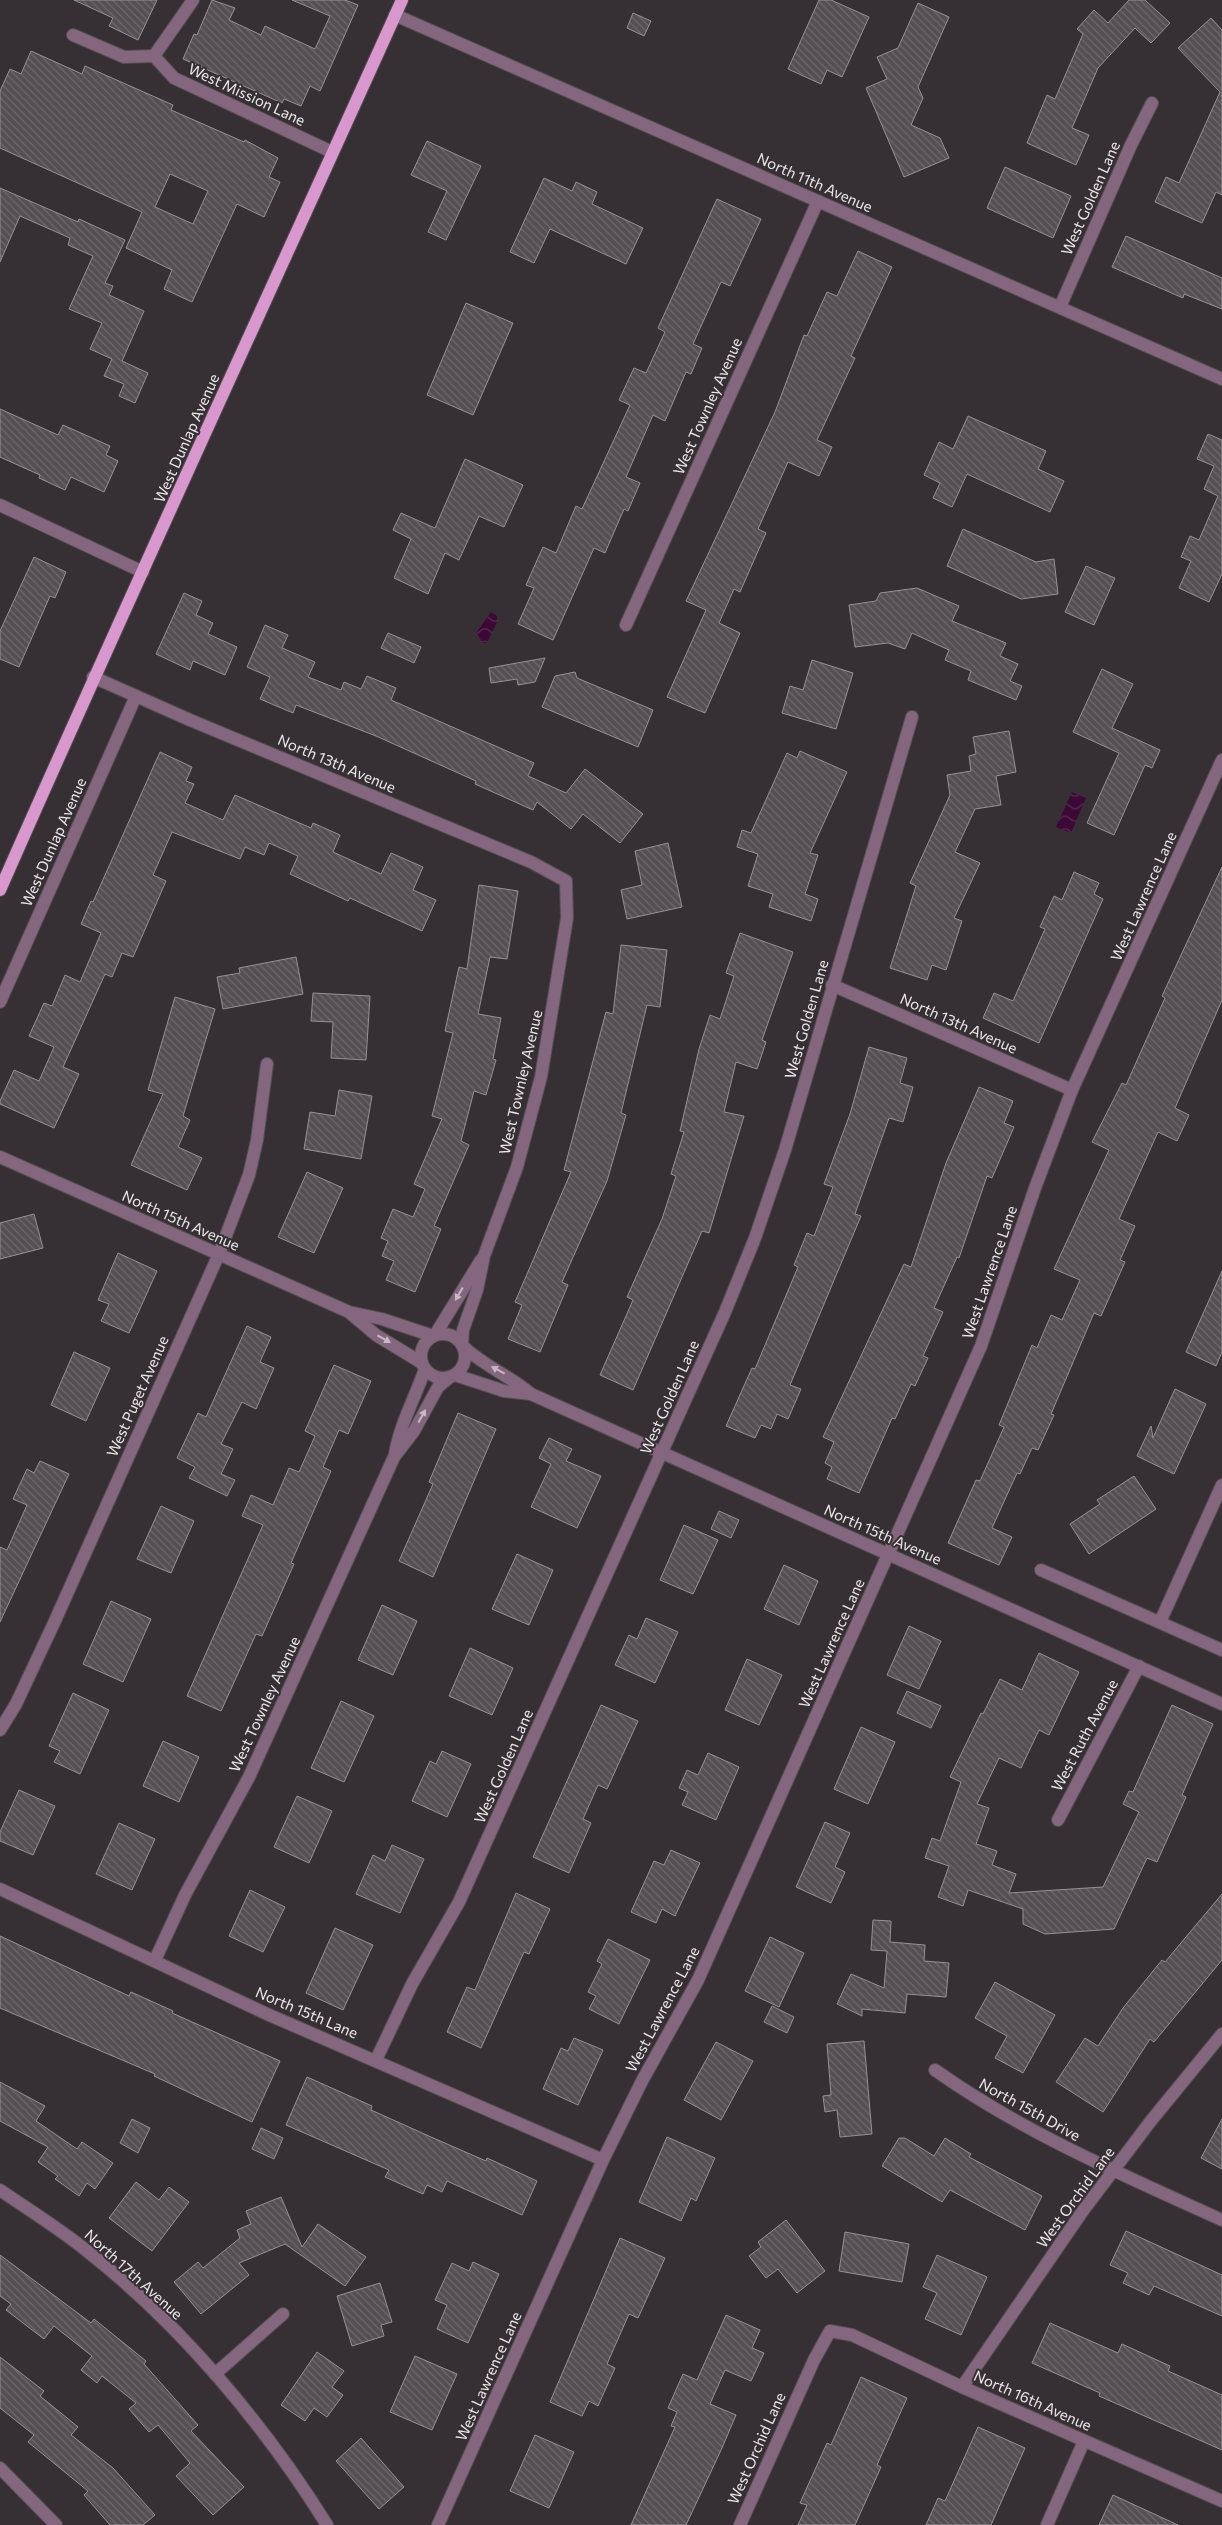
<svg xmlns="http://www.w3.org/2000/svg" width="1222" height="2525" viewBox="0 0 1222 2525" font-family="Commissioner,sans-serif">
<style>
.water{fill:url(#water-waves)}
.building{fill:url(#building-back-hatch);stroke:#979196;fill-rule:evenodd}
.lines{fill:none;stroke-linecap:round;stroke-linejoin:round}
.minor-casing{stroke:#534d51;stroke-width:14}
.major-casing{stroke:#534d51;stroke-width:14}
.minor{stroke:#85667f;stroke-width:12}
.major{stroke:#d898cd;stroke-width:12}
.oneway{fill:#c7bac5}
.labels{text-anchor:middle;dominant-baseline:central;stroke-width:4;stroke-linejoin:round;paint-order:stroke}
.street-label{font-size:15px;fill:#eae7ea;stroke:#363034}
</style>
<defs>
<pattern id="water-waves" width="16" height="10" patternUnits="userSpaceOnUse" patternTransform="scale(1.25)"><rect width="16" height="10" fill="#3c0936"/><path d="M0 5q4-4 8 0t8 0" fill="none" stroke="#582d53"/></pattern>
<pattern id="building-back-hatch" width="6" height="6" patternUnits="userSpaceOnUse" patternTransform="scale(1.25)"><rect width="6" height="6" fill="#554f54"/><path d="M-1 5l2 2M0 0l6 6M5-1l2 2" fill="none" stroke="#6e686d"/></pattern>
</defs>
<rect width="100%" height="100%" fill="#363034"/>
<g class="water">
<path d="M491 612 497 616V622L487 643H483L476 633Z"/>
<path d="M1072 792 1086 798 1071 833 1056 827Z"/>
</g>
<g class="building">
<path d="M74 0H157L138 40 109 26 113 18Z"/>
<path d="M212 0 235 8 229 20 261 35 265 26 315 49 330 16 292 0H345L358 5 320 91 310 86 301 106 284 99 282 103 183 59 194 34 197 35Z"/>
<path d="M819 0H831L869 17 842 77 827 70 821 84 788 69Z"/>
<path d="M1129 0H1145L1170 23 1151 43 1135 28 1098 68 1072 128 1089 135 1076 165 1027 143 1047 95 1055 99 1083 34 1077 29 1094 10 1108 23Z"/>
<path d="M918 3 949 17 918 87 923 98 911 125 940 138 949 158 904 177 866 88 887 79 877 57 898 48Z"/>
<path d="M633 13 651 21 644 36 627 28Z"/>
<path d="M1211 18 1222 30V195L1216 192 1202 223 1155 202 1166 177 1179 183 1220 92 1178 48Z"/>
<path d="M31 51 82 74 85 66 103 74 173 105 171 110 244 142 245 140 278 158 269 177 280 182 264 217 237 204 192 302 164 289 172 270 126 248 142 212 0 148V91L10 69 21 74ZM170 174 208 191 193 224 155 207Z"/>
<path d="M427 141 481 166 446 240 428 232 447 191 411 175Z"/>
<path d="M1005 167 1071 196 1053 238 987 208Z"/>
<path d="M544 178 572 191 576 182 597 192 592 204 643 228 626 264 550 229 534 263 510 252Z"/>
<path d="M0 188 78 222 79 219 125 240 105 283 113 286 109 295 144 311 122 361 148 373 135 403 119 396 124 384 104 376 112 359 90 349 102 323 69 309 93 256 68 245 70 238 20 216 0 262Z"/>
<path d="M717 199 761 219 730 286 721 282 693 344 702 348 691 374 686 372 665 421 653 415 626 477 640 483 628 511 624 509 605 553 594 548 553 640 518 624 534 588 526 585 543 547 556 553 576 506 582 509 630 405 619 400 634 368 646 373 665 332 658 328Z"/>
<path d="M1126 236 1222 278V309L1184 294 1183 298 1112 267Z"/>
<path d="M858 251 892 267 851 356 855 358 817 440 832 447 819 476 788 462 758 529 766 533 740 592 734 589 719 623 740 633 705 713 667 697 706 610 686 601 775 412 804 335 807 336 827 292 837 296Z"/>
<path d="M466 303 513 323 473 415 427 395Z"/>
<path d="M0 409 58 435 63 425 110 446 106 455 118 461 104 492 71 477 65 490 39 478 40 475 0 457Z"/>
<path d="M968 416 1046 451 1038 469 1064 481 1050 512 967 474 952 507 933 498 940 483 924 475 939 442 953 449Z"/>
<path d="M1208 434 1222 440V574L1209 602 1179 588 1191 561 1181 557 1190 536 1199 540 1218 496 1204 489 1214 466 1197 459Z"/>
<path d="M465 459 523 485 504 527 479 516 459 560 445 553 428 594 394 578 411 539 393 530 401 513 435 528Z"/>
<path d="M963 529 1036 562 1054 559 1058 594 1021 599 947 566Z"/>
<path d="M34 557 66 572 55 598 50 596 19 667 0 659V631Z"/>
<path d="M1086 566 1115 578 1094 625 1065 612Z"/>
<path d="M917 588 959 606 952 621 1006 643 1000 656 1018 664 1010 681 1022 686 1016 700 968 680 971 671 945 660 949 650 912 633 905 649 888 643 855 647 849 605 876 601 880 593Z"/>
<path d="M184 593 202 601 196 615 213 623 208 634 237 647 225 675 193 661 190 670 156 654Z"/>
<path d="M265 625 288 635 282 648 315 662 308 677 341 690 344 682 361 689 367 676 396 688 391 700 534 763 528 776 566 793 585 769 643 814 620 843 583 814 571 829 537 802 533 810 475 784 476 781 376 736 296 705 293 713 260 699 270 677 247 667Z"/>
<path d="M388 633 421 647 414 663 381 648Z"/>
<path d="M545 658 535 682 518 685 517 679 491 683 489 668Z"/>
<path d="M812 660 853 673 836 729 782 713 790 686 803 690Z"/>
<path d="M1102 669 1133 684 1112 728 1160 750 1152 768 1145 765 1114 835 1087 823 1119 753 1073 732Z"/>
<path d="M575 672 577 678 653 710 638 747 542 707 555 676Z"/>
<path d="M1009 731 1016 772 996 776 1001 805 975 809 955 852 980 863 954 918 962 921 946 970 932 965 927 980 890 968 916 886 910 883 950 795 947 775 971 771 969 756 976 754 973 737Z"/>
<path d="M800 751 847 772 810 853 818 855 805 894 818 899 811 921 769 907 773 894 748 886 758 854 737 847 742 830 751 833 787 753 797 758Z"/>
<path d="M160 752 192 767 186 781 194 784 185 803 223 820 235 795 311 828 313 823 340 835 333 852 381 874 391 853 423 867 413 890 436 900 422 931 350 898 348 901 290 874 298 856 269 843 264 855 245 847 240 859 172 832 153 875 166 881 133 957 122 953 112 977 105 974 63 1067 79 1074 54 1128 0 1104V1101L14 1070 39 1081 54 1047 29 1036 44 1003 52 1006 65 975 80 982 101 933 81 924 91 901 93 902Z"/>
<path d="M668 843 682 907 627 919 621 890 642 885 635 851Z"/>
<path d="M1222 867V1000L1175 1108 1189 1115 1177 1141 1158 1132 1119 1219 1135 1226 1120 1260 1125 1262 1101 1316 1094 1313 1051 1414 1054 1415 1038 1450 1032 1448 1020 1474 1017 1473 992 1528 1012 1537 999 1565 948 1543 976 1480 980 1481 1004 1427 999 1425 1032 1345 1037 1348 1051 1315 1062 1320 1080 1280 1054 1269 1109 1150 1092 1142 1122 1083 1126 1085 1165 998 1162 996Z"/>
<path d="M1074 872 1099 883 1094 894 1103 899 1039 1043 983 1018 994 993 1013 1001 1045 929 1040 927 1054 896 1062 900Z"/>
<path d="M479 885 518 891 507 959 490 957 478 1014 501 1018 493 1059 496 1060 486 1095 474 1091 461 1141 469 1145 434 1226 441 1229 415 1292 386 1280 394 1261 382 1256 388 1241 381 1238 393 1209 413 1217 425 1189 414 1184 442 1119 432 1116 453 1033 445 1031 459 967 467 969Z"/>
<path d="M740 933 793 952 762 1040 766 1042 757 1069 736 1062 724 1112 744 1116 709 1233 702 1231 633 1390 600 1375 633 1300 627 1297 662 1219 676 1176 671 1174 684 1132 680 1131 699 1049 710 1015 720 1019 734 976 726 973Z"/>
<path d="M621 945 667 950 660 1007 647 1005 621 1113 626 1115 607 1181 562 1282 568 1285 540 1352 508 1339 522 1305 515 1302 571 1172 564 1170 606 1012 613 1014Z"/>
<path d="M296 957 303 994 223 1009 217 977 240 973 239 968Z"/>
<path d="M313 993 370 996 366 1060 331 1058 333 1022 311 1021Z"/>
<path d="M175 997 215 1009 183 1116 190 1120 178 1147 202 1158 187 1190 131 1165 163 1094 148 1090Z"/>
<path d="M869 1047 907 1058 900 1083 913 1087 903 1122 889 1118 855 1214 861 1216 790 1385 801 1389 788 1419 777 1414 771 1429 761 1425 755 1438 726 1426 752 1368 755 1369 798 1267 794 1265 807 1233 814 1236 833 1187 824 1184 850 1114Z"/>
<path d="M979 1087 1013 1101 1004 1123 1014 1127 992 1178 987 1176 959 1258 957 1257 934 1308 943 1312 923 1356 928 1358 915 1386 911 1384 895 1419 892 1418 859 1493 827 1479 832 1467 825 1463 834 1442 823 1437 904 1264 911 1267 946 1163Z"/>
<path d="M339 1090 372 1096 361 1159 304 1149 310 1112 335 1116Z"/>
<path d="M307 1172 343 1188 314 1253 278 1237Z"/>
<path d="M34 1214 43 1248 0 1259V1223Z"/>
<path d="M118 1253 157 1271 129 1333 101 1321 109 1304 98 1300Z"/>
<path d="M1222 1271V1352L1216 1366 1186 1352Z"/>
<path d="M247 1326 271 1337 260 1362 274 1368 256 1409 242 1402 221 1444 233 1449 221 1474 235 1480 227 1496 189 1478 195 1467 177 1458 198 1413 206 1417Z"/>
<path d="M74 1352 110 1368 86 1421 51 1405Z"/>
<path d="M334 1365 371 1381 348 1434 339 1430 323 1467 331 1471 291 1563 294 1564 262 1636 256 1634 221 1711 187 1696 263 1525 242 1516 251 1495 273 1505 289 1468 299 1472 315 1436 305 1431Z"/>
<path d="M1175 1389 1206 1404 1174 1474 1137 1456 1151 1426 1153 1438Z"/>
<path d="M458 1413 496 1429 433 1577 399 1561 433 1484 429 1482Z"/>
<path d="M549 1438 572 1449 566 1461 601 1476 577 1528 531 1507 551 1464 539 1458Z"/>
<path d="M40 1461 69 1474 0 1622V1547L7 1550 27 1505 13 1499 27 1469 34 1473Z"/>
<path d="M1134 1476 1156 1509 1089 1554 1070 1524 1100 1504 1097 1500Z"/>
<path d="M161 1506 194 1521 171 1573 137 1559Z"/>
<path d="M719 1511 739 1520 731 1538 711 1529Z"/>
<path d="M684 1525 718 1540 693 1594 660 1580Z"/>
<path d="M517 1554 553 1570 529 1625 492 1609Z"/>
<path d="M784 1565 818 1581 799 1625 764 1609Z"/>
<path d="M111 1601 151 1619 123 1682 83 1664Z"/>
<path d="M382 1605 417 1621 393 1675 358 1660Z"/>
<path d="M646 1618 678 1632 655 1683 615 1665 629 1635 637 1639Z"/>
<path d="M909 1626 941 1641 919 1689 887 1675Z"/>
<path d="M470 1648 513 1668 492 1715 449 1696Z"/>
<path d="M1039 1653 1079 1672 1049 1735 1039 1730 1021 1768 999 1758 977 1804 989 1808 976 1844 997 1851 992 1865 1016 1874 1009 1893 1103 1887 1139 1812 1123 1804 1129 1791 1133 1792 1172 1705 1213 1724 1182 1795 1186 1797 1157 1862 1147 1858 1114 1929 1045 1934 1023 1924V1909L968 1890 963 1906 938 1897 949 1866 925 1858 932 1838 940 1841 961 1782 950 1777 981 1713 983 1714 1000 1679 1022 1690Z"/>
<path d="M747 1659 782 1675 759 1725 725 1710Z"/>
<path d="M907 1691 941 1706 931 1728 897 1713Z"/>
<path d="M73 1693 109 1710 80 1774 54 1762 60 1751 49 1746Z"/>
<path d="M341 1701 374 1716 344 1782 311 1768Z"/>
<path d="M601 1705 638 1721 607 1789 598 1785 583 1819 591 1823 569 1873 533 1857Z"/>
<path d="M861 1727 895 1742 868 1804 834 1789Z"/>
<path d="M163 1741 199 1757 179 1802 143 1786Z"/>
<path d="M442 1751 471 1764 447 1817 412 1801 430 1761 436 1764Z"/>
<path d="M708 1753 739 1767 716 1820 682 1805 688 1792 679 1788 687 1770 698 1775Z"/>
<path d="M19 1790 55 1806 33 1855 0 1841V1832Z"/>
<path d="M297 1796 332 1811 309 1863 274 1847Z"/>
<path d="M825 1822 850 1833 835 1867 845 1872 831 1903 796 1887Z"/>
<path d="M119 1823 155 1839 132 1890 96 1874Z"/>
<path d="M392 1845 424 1859 400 1913 356 1894 373 1855 385 1861Z"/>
<path d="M671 1850 700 1863 675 1916 662 1909 656 1923 631 1912 654 1861 664 1865Z"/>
<path d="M250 1890 285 1907 263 1952 229 1936Z"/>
<path d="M516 1893 550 1909 529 1954 524 1952 481 2048 447 2032 467 1987 475 1990Z"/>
<path d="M1222 1894V1960L1154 2042 1150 2039 1103 2112 1056 2082 1085 2038 1098 2046 1123 2008 1162 1960 1165 1962Z"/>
<path d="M873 1920 891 1921 890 1942 925 1945 924 1961 949 1963 946 1997 907 1994 905 2013 862 2009V2016L837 2004 851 1974 884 1988 887 1951 871 1950Z"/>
<path d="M335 1928 373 1945 343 2010 306 1993Z"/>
<path d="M0 1936 129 1996 131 1992 173 2011 172 2013 280 2061 252 2122 154 2076 155 2074 0 2008Z"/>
<path d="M770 1937 804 1953 779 2007 745 1991Z"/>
<path d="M608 1939 650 1960 619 2024 589 2009 596 1996 588 1992 602 1964 597 1961Z"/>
<path d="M995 1982 1055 2015 1023 2073 995 2058 1007 2036 975 2018Z"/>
<path d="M772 2006 794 2017 787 2033 764 2022Z"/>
<path d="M574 2038 603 2050 578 2105 543 2089 561 2048 568 2051Z"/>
<path d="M864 2041 872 2134 840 2137 837 2110 825 2112 823 2096 831 2095 827 2044Z"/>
<path d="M716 2042 753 2061 721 2120 684 2100Z"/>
<path d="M307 2077 372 2106 371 2110 431 2137 486 2161 487 2158 537 2181 522 2215 447 2181 442 2192 427 2185 423 2194 385 2177 389 2170 286 2125Z"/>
<path d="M0 2082 45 2106 36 2121 77 2149 82 2142 113 2163 95 2189 87 2183 79 2196 55 2179 58 2176 38 2162 48 2147 0 2121Z"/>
<path d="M132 2119 150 2128 138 2153 120 2143Z"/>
<path d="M1222 2119V2169L1201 2158Z"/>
<path d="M261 2128 283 2138 274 2159 252 2149Z"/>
<path d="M667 2137 715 2158 696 2201 691 2198 681 2221 639 2202Z"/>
<path d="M899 2138H905L934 2156 945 2138 971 2154 969 2157 1042 2196 1025 2230 950 2190 942 2202 882 2166Z"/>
<path d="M136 2182 159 2200 169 2187 189 2202 152 2251 109 2218Z"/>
<path d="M281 2197 302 2247 318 2224 366 2257 345 2286 285 2244 239 2263 249 2275 201 2314 174 2282 198 2262 203 2268 240 2238 237 2230 251 2224 246 2211Z"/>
<path d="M786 2220 825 2271 797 2293 778 2269 766 2278 749 2256 761 2247 758 2242Z"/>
<path d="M1126 2231 1222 2275V2316L1154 2286 1149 2295 1123 2283 1128 2273 1110 2265Z"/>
<path d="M845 2232 909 2244 902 2282 839 2271Z"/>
<path d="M620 2238 665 2258 638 2318 629 2314 607 2364 615 2368 598 2406 589 2401 582 2416 550 2402Z"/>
<path d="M0 2255 91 2323 94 2319 146 2361 144 2364 198 2425 191 2431 244 2487 213 2515 176 2476 190 2463 158 2425 149 2432 129 2409 136 2403 102 2376 97 2383 81 2370 92 2356 54 2326 44 2339 6 2310 11 2304 0 2296Z"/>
<path d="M937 2255 987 2277 961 2335 925 2319 937 2293 923 2287Z"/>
<path d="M473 2262 499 2274 468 2343 437 2329 447 2305 435 2300 452 2263 469 2271Z"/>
<path d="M380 2283 392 2322 381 2325 384 2336 352 2346 337 2296Z"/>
<path d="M726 2315 760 2330 752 2348 764 2353 751 2381 725 2370 710 2404 736 2415 722 2448 686 2525H631L675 2427 671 2426 677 2412 668 2408 683 2374 697 2380Z"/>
<path d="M1050 2323 1118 2353 1122 2344 1170 2366 1168 2371 1222 2395V2450L1099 2396 1100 2393 1032 2363Z"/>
<path d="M317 2352 344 2371 332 2387 343 2395 327 2417 314 2408 305 2421 281 2405Z"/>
<path d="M415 2356 457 2374 432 2430 390 2412Z"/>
<path d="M0 2357 44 2391 40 2396 78 2427 71 2435 113 2468 155 2515 143 2525H110L84 2495 88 2491 28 2442 34 2435 0 2408Z"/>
<path d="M861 2377 907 2398 877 2465 881 2467 855 2525H798L807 2505 800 2503 827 2443 831 2445Z"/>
<path d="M978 2427 1025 2448 991 2525H926L938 2498 945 2501Z"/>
<path d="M535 2435 574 2452 549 2508 510 2491Z"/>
<path d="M361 2438 404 2487 379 2509 336 2461Z"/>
<path d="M1113 2495 1178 2525H1099Z"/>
</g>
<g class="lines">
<defs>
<g id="minor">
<path d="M395 15 1222 379"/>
<path d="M73 35 124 57 154 56 174 78 332 152"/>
<path d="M154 56 193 0"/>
<path d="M1060 307 1131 145 1152 103"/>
<path d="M0 505 143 572"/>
<path d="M626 625 818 201"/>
<path d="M93 677 190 720 531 862 566 881 567 918 541 1077 517 1167 484 1256 477 1290 463 1330 462 1345"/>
<path d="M832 985 1072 1090"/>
<path d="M0 1002 136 696"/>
<path d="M0 1157 349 1312 382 1319 433 1336"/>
<path d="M351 1314 376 1335 422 1363"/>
<circle cx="443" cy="1356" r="22"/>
<path d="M435 1335 481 1260"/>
<path d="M464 1347C484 1366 510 1376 531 1394"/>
<path d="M455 1375 504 1391 531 1394 1222 1704"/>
<path d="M395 1454C400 1424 415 1398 425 1369"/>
<path d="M1041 1570 1222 1650"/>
<path d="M1160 1622 1222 1485"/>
<path d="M0 1730 16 1704 54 1623 219 1254 249 1175 257 1140 267 1064"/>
<path d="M1058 1820 1139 1666"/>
<path d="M0 1889 267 2014 603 2160"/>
<path d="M155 1960 185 1895 249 1777 394 1457 414 1431 438 1387 450 1377"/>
<path d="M376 2060 412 1984 459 1902 725 1312 755 1238 785 1150 912 717"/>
<path d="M935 2070C1024 2133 1123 2175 1222 2220"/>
<path d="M0 2190C29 2210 60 2229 87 2251 181 2325 264 2424 327 2525"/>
<path d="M215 2374 283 2314"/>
<path d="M962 2387 1082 2212 1150 2122 1222 2034"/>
<path d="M0 2468 56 2525"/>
<path d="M438 2525 603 2160 642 2081 698 1980 907 1512 981 1346 1035 1188 1072 1090 1222 760"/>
<path d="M740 2525 814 2360 830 2331 852 2335 962 2387 1222 2501"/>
<path d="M1047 2525 1084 2441"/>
</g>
<path id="major" d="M0 890C131 592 268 297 402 0"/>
</defs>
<use href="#minor" class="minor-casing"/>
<use href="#major" class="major-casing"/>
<use href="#minor" class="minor"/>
<use href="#major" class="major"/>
</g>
<defs><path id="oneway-solid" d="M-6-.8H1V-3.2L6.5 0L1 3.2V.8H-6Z" transform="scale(1.25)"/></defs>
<g class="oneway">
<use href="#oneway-solid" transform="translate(459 1294) rotate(120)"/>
<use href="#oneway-solid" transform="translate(384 1339) rotate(29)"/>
<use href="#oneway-solid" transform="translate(498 1370) rotate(-152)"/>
<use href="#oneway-solid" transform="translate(422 1416) rotate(-61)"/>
</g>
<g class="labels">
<g class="street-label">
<text transform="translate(247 94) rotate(25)">West Mission Lane</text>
<text transform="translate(815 182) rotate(24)">North 11th Avenue</text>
<text transform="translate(1090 198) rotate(-66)">West Golden Lane</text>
<text transform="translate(707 406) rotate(-66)">West Townley Avenue</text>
<text transform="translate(186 438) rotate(-66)">West Dunlap Avenue</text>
<text transform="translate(337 763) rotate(23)">North 13th Avenue</text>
<text transform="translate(53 842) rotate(-66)">West Dunlap Avenue</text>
<text transform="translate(1143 896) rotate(-66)">West Lawrence Lane</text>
<text transform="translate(806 1019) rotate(-74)">West Golden Lane</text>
<text transform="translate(959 1023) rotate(24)">North 13th Avenue</text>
<text transform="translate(520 1082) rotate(-77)">West Townley Avenue</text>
<text transform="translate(181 1220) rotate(24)">North 15th Avenue</text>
<text transform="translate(989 1272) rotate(-71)">West Lawrence Lane</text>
<text transform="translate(137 1396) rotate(-66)">West Puget Avenue</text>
<text transform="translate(669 1397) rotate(-66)">West Golden Lane</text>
<text transform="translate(883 1534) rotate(24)">North 15th Avenue</text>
<text transform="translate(831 1643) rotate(-66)">West Lawrence Lane</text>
<text transform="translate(264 1704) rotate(-65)">West Townley Avenue</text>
<text transform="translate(1084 1735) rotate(-62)">West Ruth Avenue</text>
<text transform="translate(503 1766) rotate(-66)">West Golden Lane</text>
<text transform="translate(662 2009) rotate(-62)">West Lawrence Lane</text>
<text transform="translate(307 2012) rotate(23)">North 15th Lane</text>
<text transform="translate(1030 2109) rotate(29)">North 15th Drive</text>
<text transform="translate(1075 2197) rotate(-54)">West Orchid Lane</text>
<text transform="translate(134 2274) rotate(42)">North 17th Avenue</text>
<text transform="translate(488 2376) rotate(-66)">West Lawrence Lane</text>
<text transform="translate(1033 2400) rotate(24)">North 16th Avenue</text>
<text transform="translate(756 2448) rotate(-66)">West Orchid Lane</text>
</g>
</g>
</svg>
